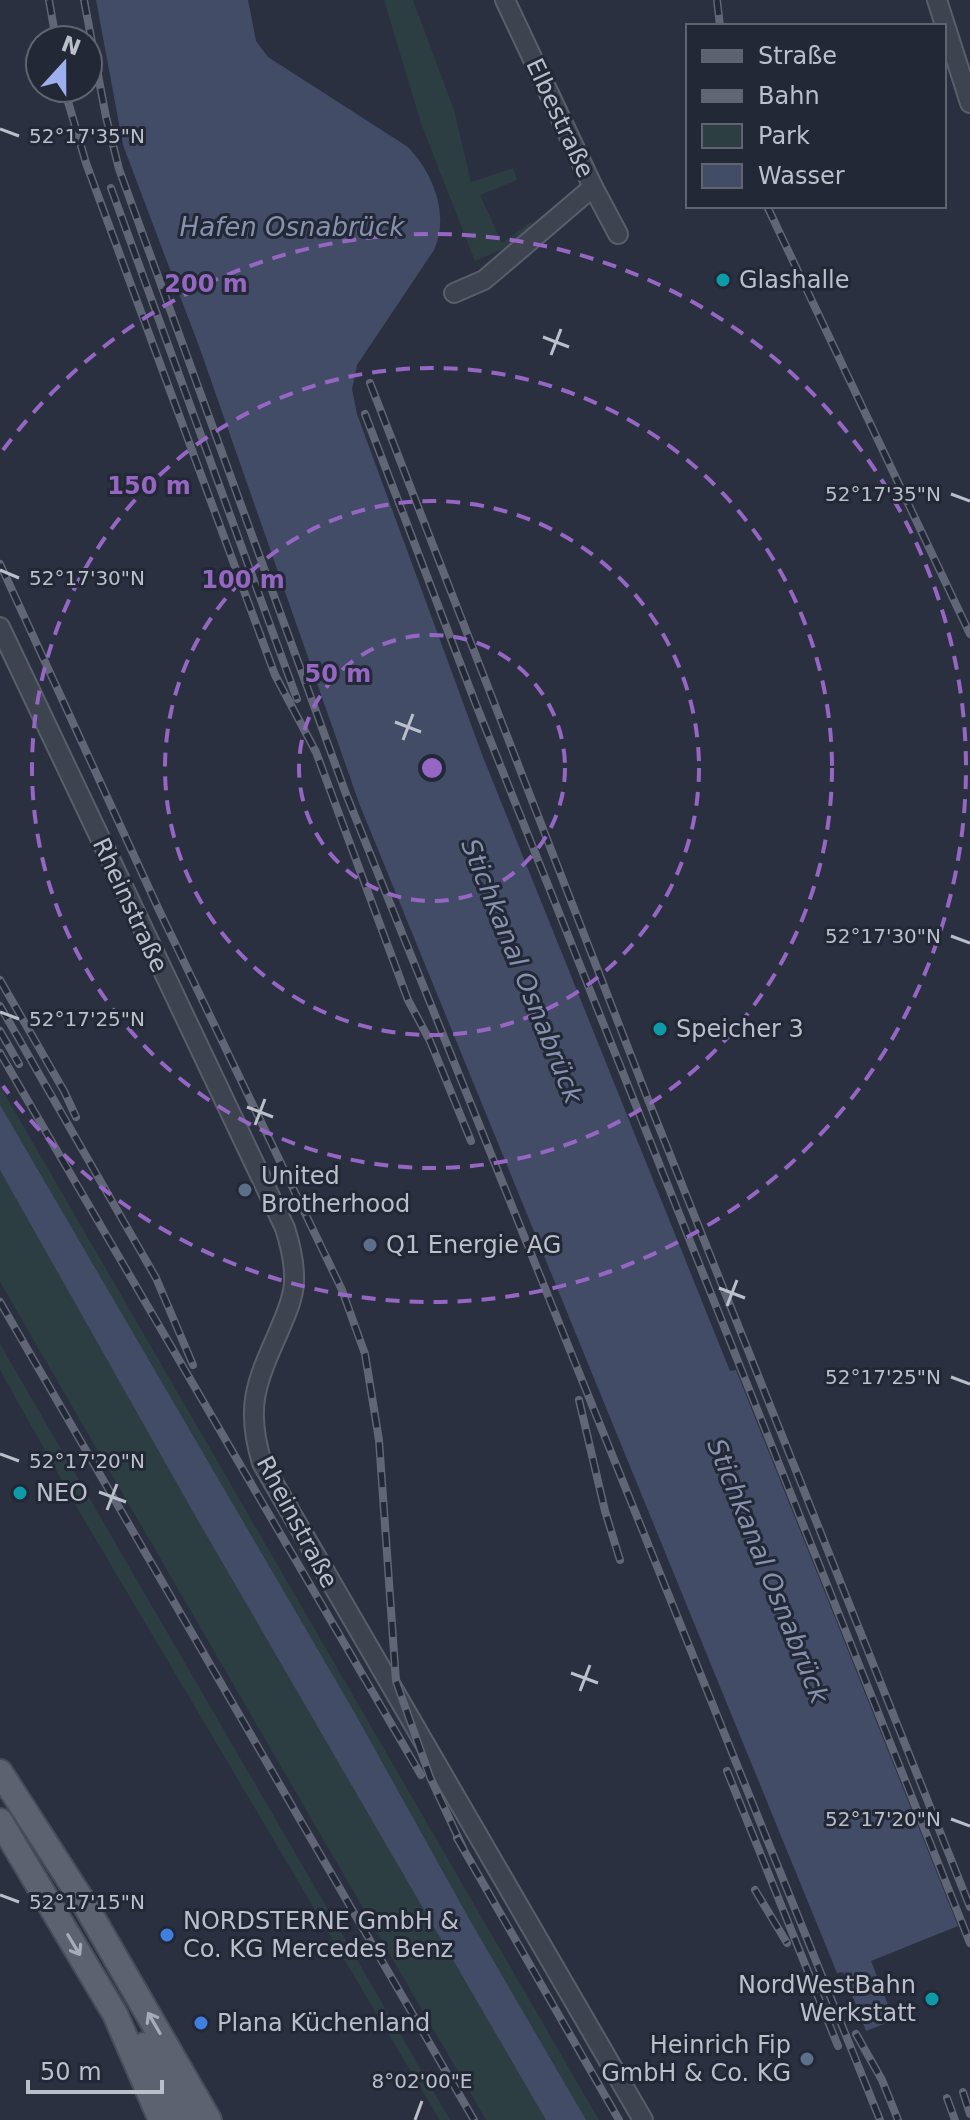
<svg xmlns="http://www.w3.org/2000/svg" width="970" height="2120" viewBox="0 0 970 2120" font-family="'DejaVu Sans',sans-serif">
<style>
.green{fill:#2d3e42}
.water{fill:#424c67}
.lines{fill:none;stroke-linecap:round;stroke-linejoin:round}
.minor-casing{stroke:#595e6b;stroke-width:22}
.major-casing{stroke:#484c5a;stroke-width:28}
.minor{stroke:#3e4350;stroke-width:18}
.major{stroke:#5c6270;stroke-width:24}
.rail-casing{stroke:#616677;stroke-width:8}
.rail{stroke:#232836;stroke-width:5;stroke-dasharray:15;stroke-linecap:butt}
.oneway{stroke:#a8acb8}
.ticks{fill:none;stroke:#bbbfca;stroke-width:3}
.ring{fill:none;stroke:#9567c3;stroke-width:4;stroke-dasharray:14 10}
.culture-dot{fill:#0f9aa8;stroke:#232836;stroke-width:3}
.service-dot{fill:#5c6f8a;stroke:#232836;stroke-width:3}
.shop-dot{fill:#3f7fe0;stroke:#232836;stroke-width:3}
.labels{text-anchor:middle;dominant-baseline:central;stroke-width:6;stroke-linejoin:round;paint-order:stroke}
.street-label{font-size:24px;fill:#bbbfca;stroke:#232836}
.poi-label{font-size:24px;fill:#bbbfca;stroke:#232836;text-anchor:start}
.water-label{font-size:26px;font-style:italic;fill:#8691ae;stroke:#232836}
.ticks-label{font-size:20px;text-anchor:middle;fill:#bbbfca;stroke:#232836;stroke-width:6;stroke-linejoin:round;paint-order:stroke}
.centre{fill:#9567c3;stroke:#232836;stroke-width:4}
.ring-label{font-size:24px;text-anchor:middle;font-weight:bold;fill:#9567c3;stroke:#232836;stroke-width:6;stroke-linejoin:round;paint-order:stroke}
</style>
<rect width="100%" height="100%" fill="#2a3040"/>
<g class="green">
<path d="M384 0H413L454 110 471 182 513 168 517 180 480 195 502 243 531 222 533 226 505 248 475 261 422 126Z"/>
<path d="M0 1086 599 2120H486L0 1282Z"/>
<path d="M0 1344 450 2120H440L414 2077 82 1516 0 1370Z"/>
</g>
<g class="water">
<path d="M96 0H248L256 41 268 57 408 147C433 173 450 215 434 250L357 365 352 389 357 414 483 757 730 1371 736 1370 958 1926 871 1961 894 2020 866 2031 843 1972 837 1973 359 803 200 349 123 145Z"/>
<path d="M0 1105 353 1710 472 1924 586 2120H546L196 1517 0 1170Z"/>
</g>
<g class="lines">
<defs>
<g id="minor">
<path d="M505 0 593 187 618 234"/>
<path d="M937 0 970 103"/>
<path d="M454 293 484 280 593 187"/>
<path d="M0 627 285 1228C291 1247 295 1264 294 1283 293 1300 285 1316 279 1331 256 1383 245 1407 262 1463L643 2120"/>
</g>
<g id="major">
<path d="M0 1772 84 1903 209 2120"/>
<path d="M0 1821 115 2014 161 2120"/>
<path d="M144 2045 187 2120"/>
</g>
</defs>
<use href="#minor" class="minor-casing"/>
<use href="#major" class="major-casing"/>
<use href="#minor" class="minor"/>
<use href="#major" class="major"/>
<defs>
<g id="rail">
<path d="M49 0 56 40"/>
<path d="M84 0 106 117 119 169 346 794 880 2120"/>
<path d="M717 0 720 26"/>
<path d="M64 88 86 163 275 675 316 752 408 1000 430 1041 471 1141"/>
<path d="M111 188 297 699"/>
<path d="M767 206 970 634"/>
<path d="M370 383 649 1102 970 1907"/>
<path d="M365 414 475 702 970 1943"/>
<path d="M0 564 159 910 342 1290 365 1354 379 1440 396 1681 430 1777 463 1848"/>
<path d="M0 980 64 1091 76 1117"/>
<path d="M0 1006 156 1278 193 1365"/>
<path d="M0 1031 19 1064"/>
<path d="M0 1053 421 1775"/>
<path d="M0 1302 474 2120"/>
<path d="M579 1400 605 1511 620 1560"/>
<path d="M727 1771 838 2046"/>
<path d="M457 1838 619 2120"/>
<path d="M755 1890 787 1943"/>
<path d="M856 2034 882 2080 898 2120"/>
<path d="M963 2092 970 2114"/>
<path d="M947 2098 955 2120"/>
</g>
</defs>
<use href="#rail" class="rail-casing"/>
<use href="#rail" class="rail"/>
</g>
<defs><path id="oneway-shaft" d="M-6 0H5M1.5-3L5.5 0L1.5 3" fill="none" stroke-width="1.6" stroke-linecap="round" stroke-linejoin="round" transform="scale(2)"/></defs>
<g class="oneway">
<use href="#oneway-shaft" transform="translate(74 1945) rotate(59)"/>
<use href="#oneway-shaft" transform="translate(154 2023) rotate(-120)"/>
</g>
<path class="ticks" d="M0 129 19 136M543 337 569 347M551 355 561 329M951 494 970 501M0 570 19 578M395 722 421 732M403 740 413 714M951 936 970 943M0 1012 19 1019M247 1107 273 1117M255 1125 265 1099M719 1288 745 1298M727 1306 737 1280M951 1377 970 1384M0 1454 19 1461M99 1492 126 1502M107 1510 117 1484M571 1673 598 1683M580 1691 590 1665M951 1819 970 1826M0 1895 19 1902M415 2120 422 2101"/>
<g class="ring">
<circle cx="432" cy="768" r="133"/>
<circle cx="432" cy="768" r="267"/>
<circle cx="432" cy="768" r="400"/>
<path d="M3 450A534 534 0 1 1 3 1086"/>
</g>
<g class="culture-dot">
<circle cx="723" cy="280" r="8"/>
<circle cx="660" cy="1029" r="8"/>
<circle cx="20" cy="1493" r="8"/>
<circle cx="932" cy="1999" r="8"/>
</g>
<g class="service-dot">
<circle cx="245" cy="1190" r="8"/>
<circle cx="370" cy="1245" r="8"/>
<circle cx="807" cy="2059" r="8"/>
</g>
<g class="shop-dot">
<circle cx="167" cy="1935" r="8"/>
<circle cx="201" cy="2023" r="8"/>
</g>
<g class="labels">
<g class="street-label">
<text transform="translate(560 118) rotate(65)">Elbestraße</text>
<text transform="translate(130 905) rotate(65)">Rheinstraße</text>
<text transform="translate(297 1522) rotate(62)">Rheinstraße</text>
</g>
<g class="poi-label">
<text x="739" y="280">Glashalle</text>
<text x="676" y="1029">Speicher 3</text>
<text x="261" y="1176">United<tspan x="261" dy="28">Brotherhood</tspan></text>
<text x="386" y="1245">Q1 Energie AG</text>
<text x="36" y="1493">NEO</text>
<text x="183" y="1921">NORDSTERNE GmbH &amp;<tspan x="183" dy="28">Co. KG Mercedes Benz</tspan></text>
<text x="916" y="1985" text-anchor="end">NordWestBahn<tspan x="916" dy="28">Werkstatt</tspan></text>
<text x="217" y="2023">Plana Küchenland</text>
<text x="791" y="2045" text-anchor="end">Heinrich Fip<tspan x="791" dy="28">GmbH &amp; Co. KG</tspan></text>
</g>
<g class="water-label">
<text x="292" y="227">Hafen Osnabrück</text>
<text transform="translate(522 971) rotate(68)">Stichkanal Osnabrück</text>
<text transform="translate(768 1571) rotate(68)">Stichkanal Osnabrück</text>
</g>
</g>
<g class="ticks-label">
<text x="87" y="143">52°17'35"N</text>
<text x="883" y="501">52°17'35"N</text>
<text x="87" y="585">52°17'30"N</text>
<text x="883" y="943">52°17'30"N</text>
<text x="87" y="1026">52°17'25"N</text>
<text x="883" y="1384">52°17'25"N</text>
<text x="87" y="1468">52°17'20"N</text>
<text x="883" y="1826">52°17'20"N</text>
<text x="87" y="1909">52°17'15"N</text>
<text x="422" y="2088">8°02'00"E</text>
</g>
<circle cx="432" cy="768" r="12" class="centre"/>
<g class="ring-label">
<text x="206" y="292">200 m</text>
<text x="149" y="494">150 m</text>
<text x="243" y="588">100 m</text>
<text x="338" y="682">50 m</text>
</g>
<rect x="686" y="24" width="260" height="184" fill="#232836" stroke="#606471" stroke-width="2"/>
<rect x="702" y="50" width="40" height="12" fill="#5c6270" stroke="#606471" stroke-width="2"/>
<text x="758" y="64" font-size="24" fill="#bbbfca">Straße</text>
<rect x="702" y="90" width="40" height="12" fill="#616677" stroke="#606471" stroke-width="2"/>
<text x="758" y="104" font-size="24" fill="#bbbfca">Bahn</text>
<rect x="702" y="124" width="40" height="24" fill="#2d3e42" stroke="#606471" stroke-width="2"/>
<text x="758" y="144" font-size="24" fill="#bbbfca">Park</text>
<rect x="702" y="164" width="40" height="24" fill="#424c67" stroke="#606471" stroke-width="2"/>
<text x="758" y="184" font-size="24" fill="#bbbfca">Wasser</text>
<g transform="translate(64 64) rotate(21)"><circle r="38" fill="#232836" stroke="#606471" stroke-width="2"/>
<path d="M0-6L14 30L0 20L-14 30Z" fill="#9dafee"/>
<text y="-12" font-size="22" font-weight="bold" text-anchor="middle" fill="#bbbfca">N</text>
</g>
<path d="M28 2080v12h134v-12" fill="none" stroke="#bbbfca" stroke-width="4"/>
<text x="40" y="2080" font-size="24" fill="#bbbfca" stroke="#232836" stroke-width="6" paint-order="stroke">50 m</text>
</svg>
